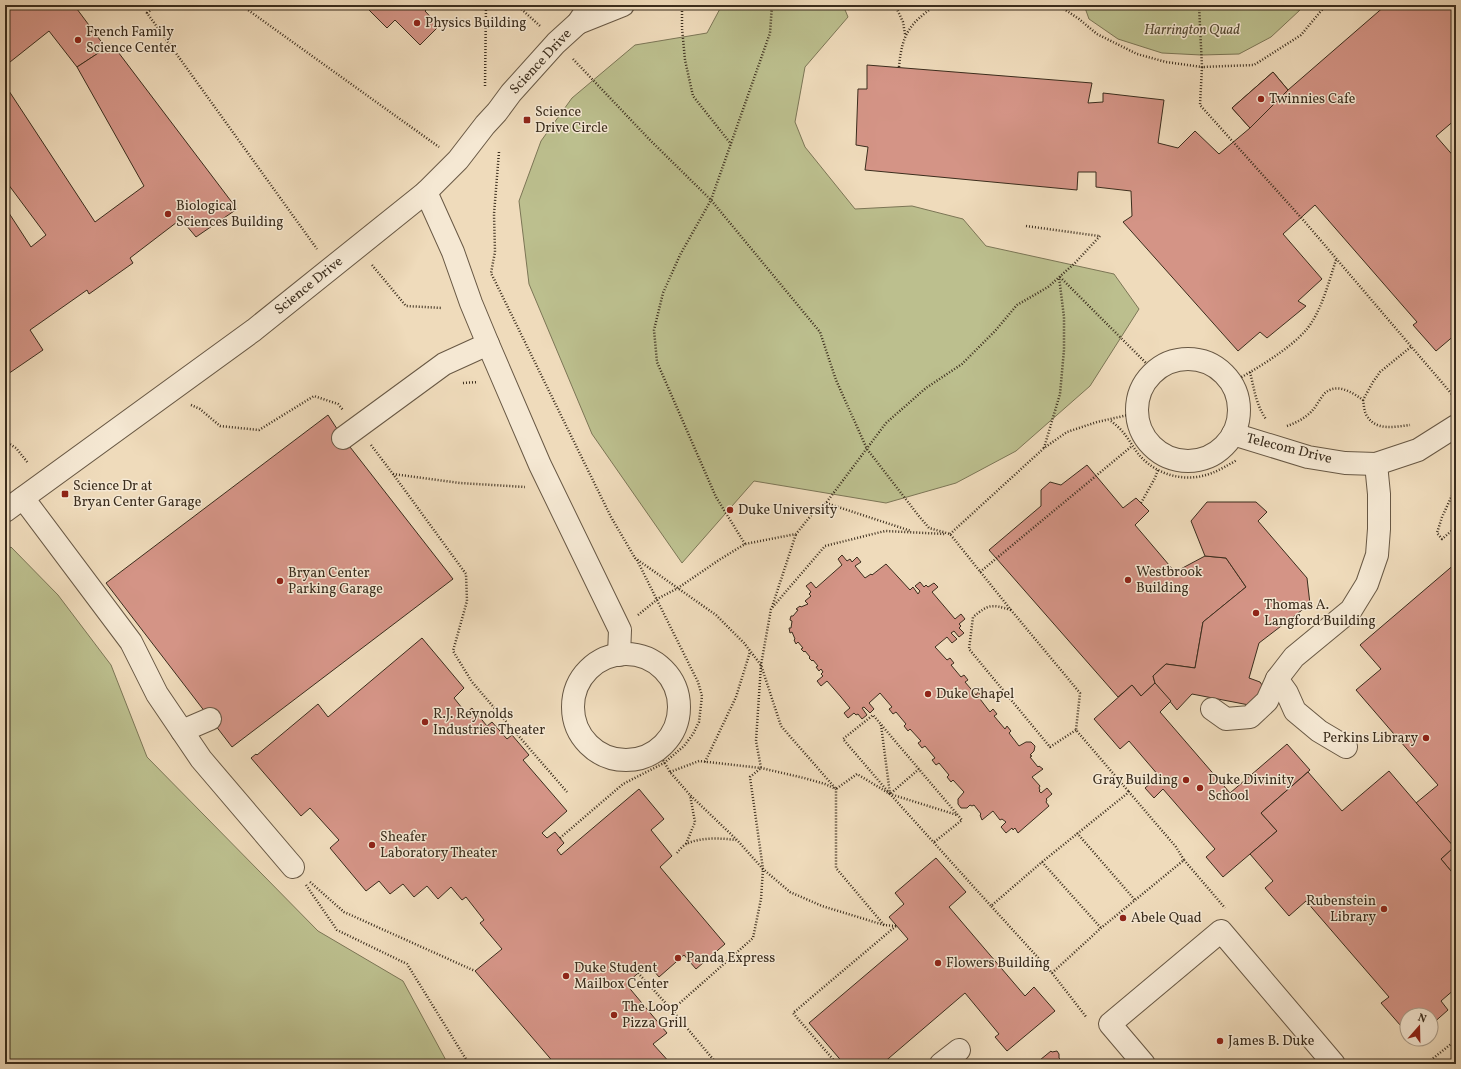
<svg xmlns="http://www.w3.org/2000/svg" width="1461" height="1069" viewBox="0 0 1461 1069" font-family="Vollkorn,serif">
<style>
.green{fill:#bcbf8e;stroke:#7c7656}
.building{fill:#d49486;stroke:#3b2d1d}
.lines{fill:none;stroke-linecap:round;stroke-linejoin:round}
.minor-casing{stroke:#685844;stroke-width:24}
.path{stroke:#3b2d1d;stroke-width:2.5;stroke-dasharray:1 2;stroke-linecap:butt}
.minor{stroke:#f5e8d3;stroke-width:22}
.poi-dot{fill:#8f2418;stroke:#f5e8d3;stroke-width:1.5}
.labels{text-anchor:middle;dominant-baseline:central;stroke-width:3;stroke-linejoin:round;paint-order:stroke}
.poi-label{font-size:14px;fill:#3b2d1d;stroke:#f5e8d3;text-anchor:start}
.park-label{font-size:14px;font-style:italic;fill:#554a34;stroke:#f5e8d3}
.street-label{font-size:14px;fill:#3b2d1d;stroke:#f5e8d3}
</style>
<rect width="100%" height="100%" fill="#efdbbb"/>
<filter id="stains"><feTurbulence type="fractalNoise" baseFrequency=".005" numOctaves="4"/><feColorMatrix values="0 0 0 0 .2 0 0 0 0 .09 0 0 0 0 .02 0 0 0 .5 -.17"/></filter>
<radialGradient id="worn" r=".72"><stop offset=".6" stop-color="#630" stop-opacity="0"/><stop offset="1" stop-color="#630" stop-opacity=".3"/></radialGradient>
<g class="green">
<path d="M722 5H843L848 17 805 67 795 122 805 147 855 209 912 206 963 219 986 246 1114 274 1139 309 1090 386 1016 451 956 483 886 503 754 481 682 563 592 434 529 284 519 201 541 141 572 98 635 45 707 33Z"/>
<path d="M1084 5H1255L1300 10 1271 37 1239 54 1201 55 1162 53 1118 39 1089 19Z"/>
<path d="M11 547 58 595 111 665 147 757 318 931 403 981 448 1064H5V551Z"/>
</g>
<g class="building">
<path d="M5 5H74L106 48 77 67 49 31 5 66Z"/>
<path d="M364 5H431L425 11 439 26 420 45 395 20 387 28Z"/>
<path d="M1386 5H1456V119L1436 136 1456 159V334L1436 351 1413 325 1417 322 1315 205 1283 234 1322 279 1298 301 1306 306 1267 338 1260 332 1238 351 1123 222 1132 216 1131 191 1096 187V172H1078L1077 190 865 170 868 147 856 145 858 89H867V65L1092 83 1088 103 1103 102V93L1164 100 1158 143 1178 148 1195 131 1219 154 1250 128 1232 108 1273 72 1288 90Z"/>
<path d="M112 44 237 209 196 237 181 219 130 258 133 263 89 294 87 290 30 330 43 350 5 376V207L31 247 46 235 5 180V96L9 91 95 222 144 186 77 67Z"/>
<path d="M1273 72 1288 90 1250 128 1232 108Z"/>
<path d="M328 415 343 438 453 579 232 747 106 583Z"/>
<path d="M1087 465 1123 508 1136 498 1149 511 1135 525 1175 572 1205 556 1226 558 1246 587 1203 622 1195 668 1166 664 1153 676 1155 683 1141 696 1132 685 1118 697 989 550 1041 506V490L1050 482 1061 485Z"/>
<path d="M1207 502H1256L1267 512 1258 521 1307 578 1310 604 1259 643 1249 678 1260 682 1266 691 1249 705 1192 694 1177 710 1155 683 1153 676 1166 664 1195 668 1203 622 1246 587 1226 558 1205 556 1191 521Z"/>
<path d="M842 555 847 561 850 559 852 562 857 557 861 562 855 566 865 578 871 574 872 575 886 564 910 590 913 587 918 594 920 591 915 586 920 582 924 587 926 585 928 587 934 583 938 587 932 592 955 619 961 614 965 619 959 624 961 626 959 628 964 633 959 637 954 631 951 633 957 639 952 643 947 637 935 647 947 660 950 658 954 663 951 665 961 677 964 675 968 680 965 682 976 695 978 692 982 697 980 699 990 712 993 709 997 714 994 716 1005 729 1007 726 1011 731 1009 733 1019 746 1026 742H1031L1035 746 1034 751 1030 755 1032 756 1030 757 1038 767 1039 766 1043 769 1032 777 1040 786 1039 788 1040 790 1039 791 1041 793 1047 788 1052 794 1046 799 1047 800 1046 802 1049 806 1018 833 1015 828 1013 830 1012 828 1006 833 1001 827 1006 822 1002 819 1000 820 993 811 982 820 980 815 981 814 974 805 972 806 970 805 967 808H961L958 804V799L964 792 953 780 951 782 947 777 949 775 939 763 936 765 932 760 935 758 925 746 922 748 918 743 921 741 910 729 908 731 904 726 906 724 896 712 893 714 889 709 892 707 880 693 869 703 874 709 870 713 864 707 862 708 867 715 862 719 858 714 856 715 854 713 848 718 844 713 850 708 841 697 827 681 821 686 817 681 823 676 821 674 823 672 821 669 819 671 816 667 818 666 813 660 812 661 809 658 810 657 805 651 804 652 801 649 803 648 798 642 796 644 794 640 795 639 792 632 790 633 789 628H791L792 621 790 620 791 616H793L798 610 796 609 800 606 801 607 808 604 805 601 811 596 809 594 811 592 806 586 811 582 816 588 842 565 838 559Z"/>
<path d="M1456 563V877L1441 859 1454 847 1416 803 1438 785 1356 690 1381 669 1360 645Z"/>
<path d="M422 638 464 688 454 698 466 713 472 708 487 726 492 722 507 739 512 735 529 755 523 760 567 811 542 833 547 838 555 832 564 843 557 850 561 855 639 789 664 819 651 830 672 856 660 867 725 944 696 969 684 955 659 977 648 964 626 984 667 1033 653 1044 671 1064H555L475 971 502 949 480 923 484 920 466 897 462 900 451 887 438 899 427 886 414 897 403 884 390 894 379 881 366 891 330 848 339 840 310 808 301 816 251 758 256 754 257 755 318 704 328 717Z"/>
<path d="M1155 683 1171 701 1160 712 1230 793 1287 744 1310 770 1261 813 1277 831 1223 877 1206 857 1215 849 1163 789 1154 798 1145 788 1159 776 1129 741 1120 749 1094 719 1132 685 1141 696Z"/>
<path d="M1389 771 1454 847 1441 859 1456 877V988L1441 1001 1448 1010 1431 1025V1015H1407V1033L1381 1003 1389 997 1306 901 1289 916 1265 888 1273 881 1250 854 1277 831 1261 813 1308 772 1342 811Z"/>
<path d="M936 858 966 892 949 907 1025 996 1034 987 1055 1011 1007 1051 995 1037 999 1034 965 993 882 1064H844L809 1023 908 939 889 917 904 904 895 893Z"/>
<path d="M1051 1051 1052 1052 1057 1051 1059 1054V1058L1065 1064H1035Z"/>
</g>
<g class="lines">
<defs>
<g id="minor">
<path d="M578 23 623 5"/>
<path d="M426 192 453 252 471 303 488 344 540 465 620 630 619 655"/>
<circle cx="1188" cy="410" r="51"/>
<path d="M1233 434 1308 457 1345 463 1376 464 1418 450 1456 426"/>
<path d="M343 438 444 364 488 344"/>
<path d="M23 498 131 642 157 694 201 759 293 867"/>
<path d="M5 511 254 330 426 192 458 160 485 125 497 112 511 93 556 43 578 23 590 5"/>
<circle cx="626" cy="707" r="53"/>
<path d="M1277 679 1287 693 1295 711 1319 731 1346 747"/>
<path d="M1212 709 1226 719 1250 717 1267 701 1277 679 1294 657 1351 610 1367 584 1377 555 1379 529V494L1376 464"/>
<path d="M182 731 210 719"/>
<path d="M941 1064 959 1050"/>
<path d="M1144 1064 1110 1024 1221 931 1334 1064"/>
</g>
</defs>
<use href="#minor" class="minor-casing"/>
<g class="path">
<path d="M157 5 147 13 317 249"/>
<path d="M241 5 439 147"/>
<path d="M517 5 540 26"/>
<path d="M682 5V28L685 60 693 96 731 144"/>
<path d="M895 5 903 22 905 34"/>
<path d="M1054 5 1061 7 1063 5"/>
<path d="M1326 5 1301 35 1254 65 1202 67 1200 105 1305 222 1456 399"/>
<path d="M1061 7 1079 19 1097 34 1137 54 1166 62 1202 67 1199 5"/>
<path d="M573 59 649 139 711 200 820 332 836 380 867 449 918 515 929 528 950 534 1011 610 1080 693 1076 730 1129 792"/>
<path d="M899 67C902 34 909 24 936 5"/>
<path d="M485 86 486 5"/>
<path d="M499 152 494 214 495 252 491 273 611 517 635 558 716 615 744 643 761 665 781 726 836 789 857 774 890 794 991 906"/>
<path d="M1026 226 1099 236"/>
<path d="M372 265 406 306 442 308"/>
<path d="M1060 277 1154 371"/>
<path d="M1250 372C1254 388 1256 405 1266 419"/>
<path d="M463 383 478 382"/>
<path d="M1231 383C1253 371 1290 349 1306 330 1321 313 1329 281 1336 260"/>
<path d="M1363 400C1364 405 1364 412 1367 416 1376 431 1394 427 1410 425"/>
<path d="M191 405 200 409 220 426 259 430 314 396 338 404 343 410"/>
<path d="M1111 421C1116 425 1122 430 1126 436 1131 443 1135 450 1140 456 1158 476 1187 483 1212 473 1220 470 1228 465 1237 460"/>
<path d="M1287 426C1296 423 1305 418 1311 412 1316 407 1319 400 1324 394 1336 382 1352 392 1363 400L1373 382 1380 372 1412 346"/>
<path d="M5 441 16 448 28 463"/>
<path d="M371 445 393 474 466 574 467 601 453 651 472 682 567 792"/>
<path d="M1044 448 1060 394 1064 350V317L1059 277"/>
<path d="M393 474 460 483 525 487"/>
<path d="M1456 487 1442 517 1437 533 1442 539 1456 527"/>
<path d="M826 503 911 531"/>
<path d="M1141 503 1155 478 1158 470"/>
<path d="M950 534 1044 448 1067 432 1097 422 1137 413"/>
<path d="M745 544 716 497 657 362 654 330 663 293 680 255 711 200 770 33 772 5"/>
<path d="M980 572 1132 446"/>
<path d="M772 607 796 534"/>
<path d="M1011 610C991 604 989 604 973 617L969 649 1050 747 1076 730"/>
<path d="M638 615 659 598 678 588 719 560 745 544 796 534 813 513 826 503 886 423 926 388 962 364 995 331 1017 305 1048 287 1075 263 1100 236"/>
<path d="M881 725 890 794 957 815"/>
<path d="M657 750 670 772 690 795 737 840 763 869 761 899 753 938 672 1010"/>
<path d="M705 762 736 697 750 652"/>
<path d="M919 769 890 794 843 739 873 715 962 820 933 843"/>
<path d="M670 772 699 761 761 768 804 778 825 784 836 789V868L884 925"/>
<path d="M1077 833 1135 900"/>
<path d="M560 838 623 784 664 763 684 746 693 734 699 722 702 696 698 682 636 558"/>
<path d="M686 844 695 822 690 795"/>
<path d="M677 853C679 850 683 846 686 844 701 837 720 838 736 840"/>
<path d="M1184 860 1225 908"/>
<path d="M1042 862 1101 928"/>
<path d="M310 882 344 912 475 971"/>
<path d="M306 885 337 930 407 964 469 1064"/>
<path d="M896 926 884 925 822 906 790 892 763 869 750 777 761 768 756 741 761 665 771 609 825 546 885 531 945 534"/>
<path d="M638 973 672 1010 717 1064"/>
<path d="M1052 973 1101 928 1184 860 1176 847 1129 792 1042 862 991 906 1052 973 1087 1018"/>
<path d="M837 1064 793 1013 896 926"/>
<path d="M1426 1064 1456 1040"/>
</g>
<use href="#minor" class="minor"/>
</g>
<g class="poi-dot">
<circle cx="417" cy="23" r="4"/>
<circle cx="78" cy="40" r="4"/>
<circle cx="1261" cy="99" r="4"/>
<rect x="523" y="116" width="8" height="8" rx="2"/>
<circle cx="168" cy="214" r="4"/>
<rect x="61" y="490" width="8" height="8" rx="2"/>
<circle cx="730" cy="510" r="4"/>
<circle cx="1128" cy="580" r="4"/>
<circle cx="280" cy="581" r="4"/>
<circle cx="1256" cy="613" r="4"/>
<circle cx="928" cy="694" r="4"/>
<circle cx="425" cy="722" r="4"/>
<circle cx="1426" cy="738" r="4"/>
<circle cx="1186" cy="780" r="4"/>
<circle cx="1200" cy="788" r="4"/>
<circle cx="372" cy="845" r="4"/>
<circle cx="1384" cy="909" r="4"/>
<circle cx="1123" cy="918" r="4"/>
<circle cx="678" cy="958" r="4"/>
<circle cx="938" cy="963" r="4"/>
<circle cx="566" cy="976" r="4"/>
<circle cx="614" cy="1015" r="4"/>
<circle cx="1220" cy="1041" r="4"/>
</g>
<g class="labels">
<g class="poi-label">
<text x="425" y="23">Physics Building</text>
<text x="86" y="32">French Family<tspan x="86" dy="16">Science Center</tspan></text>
<text x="1269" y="99">Twinnies Cafe</text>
<text x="535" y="112">Science<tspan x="535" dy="16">Drive Circle</tspan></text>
<text x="176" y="206">Biological<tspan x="176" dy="16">Sciences Building</tspan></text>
<text x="73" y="486">Science Dr at<tspan x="73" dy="16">Bryan Center Garage</tspan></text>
<text x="738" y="510">Duke University</text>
<text x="1136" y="572">Westbrook<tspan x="1136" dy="16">Building</tspan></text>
<text x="288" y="573">Bryan Center<tspan x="288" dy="16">Parking Garage</tspan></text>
<text x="1264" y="605">Thomas A.<tspan x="1264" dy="16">Langford Building</tspan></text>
<text x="936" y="694">Duke Chapel</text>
<text x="433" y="714">R.J. Reynolds<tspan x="433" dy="16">Industries Theater</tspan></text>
<text x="1418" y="738" text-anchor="end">Perkins Library</text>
<text x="1178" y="780" text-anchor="end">Gray Building</text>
<text x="1208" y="780">Duke Divinity<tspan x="1208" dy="16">School</tspan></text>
<text x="380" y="837">Sheafer<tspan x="380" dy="16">Laboratory Theater</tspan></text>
<text x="1376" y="901" text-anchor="end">Rubenstein<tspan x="1376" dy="16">Library</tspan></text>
<text x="1131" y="918">Abele Quad</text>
<text x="686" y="958">Panda Express</text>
<text x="946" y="963">Flowers Building</text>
<text x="574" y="968">Duke Student<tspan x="574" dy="16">Mailbox Center</tspan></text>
<text x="622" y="1007">The Loop<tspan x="622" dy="16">Pizza Grill</tspan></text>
<text x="1228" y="1041">James B. Duke</text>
</g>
<g class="park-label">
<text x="1192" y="30">Harrington Quad</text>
</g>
<g class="street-label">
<text transform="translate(541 62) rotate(-47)">Science Drive</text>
<text transform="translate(309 286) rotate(-39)">Science Drive</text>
<text transform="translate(1289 449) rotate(14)">Telecom Drive</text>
</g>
</g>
<rect width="1461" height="1069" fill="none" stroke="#efdbbb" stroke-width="20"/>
<rect x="6" y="6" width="1449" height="1057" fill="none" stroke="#3b2d1d" stroke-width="2"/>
<rect x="10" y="10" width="1441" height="1049" fill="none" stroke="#3b2d1d"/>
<g transform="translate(1419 1027) rotate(20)"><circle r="19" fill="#f5e8d3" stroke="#ab9d8a"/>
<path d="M0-3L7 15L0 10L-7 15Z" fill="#8f2418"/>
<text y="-6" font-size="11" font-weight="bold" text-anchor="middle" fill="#3b2d1d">N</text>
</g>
<rect width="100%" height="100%" filter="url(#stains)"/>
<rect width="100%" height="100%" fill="url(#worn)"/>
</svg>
